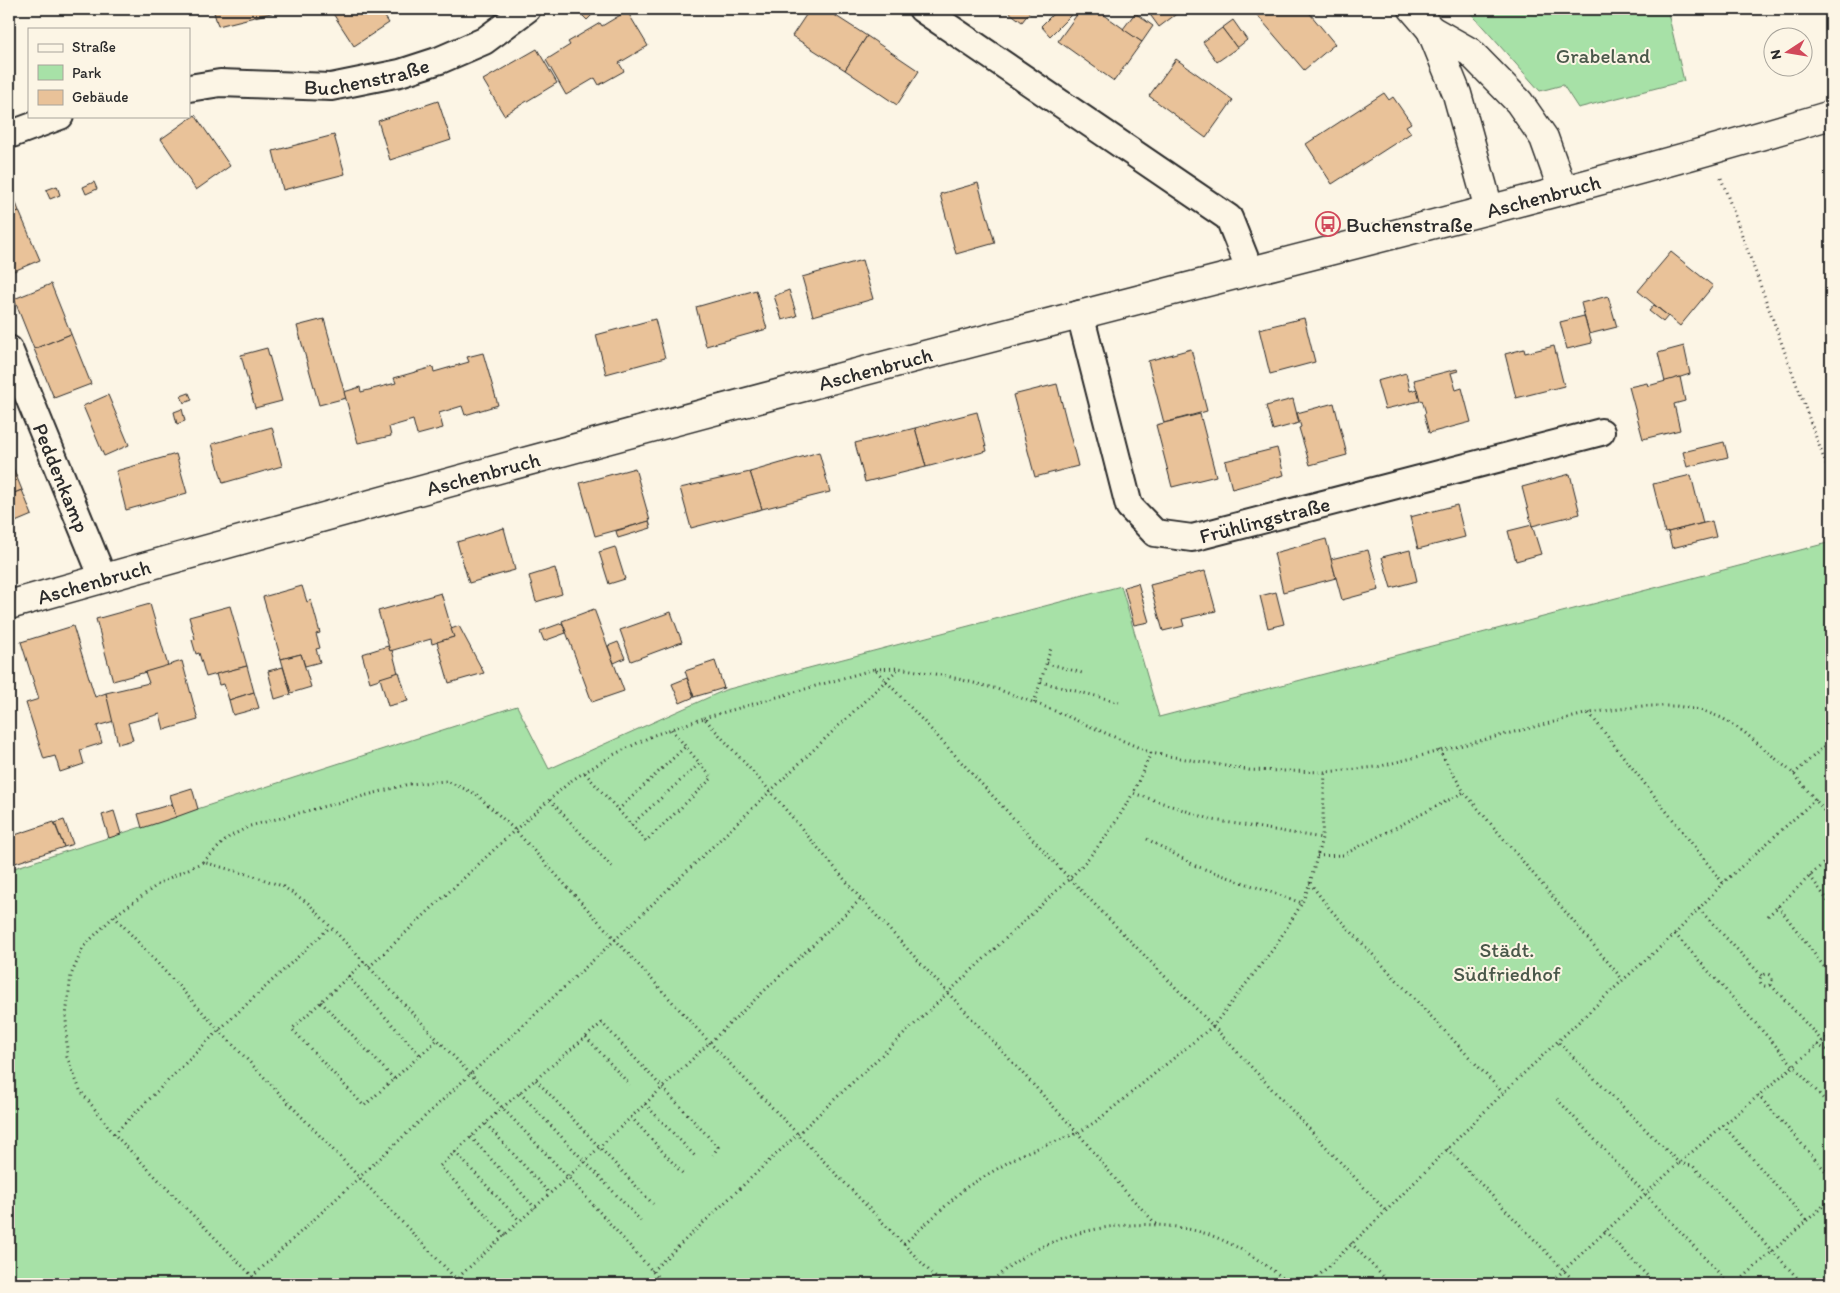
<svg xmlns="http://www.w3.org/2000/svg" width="1840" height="1293" viewBox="0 0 1840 1293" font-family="Itim,sans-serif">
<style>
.green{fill:#a7e1a7;stroke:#698669}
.building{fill:#e9c299;stroke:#2b2b2b}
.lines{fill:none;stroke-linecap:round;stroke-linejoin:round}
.street-casing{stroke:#2b2b2b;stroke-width:30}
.secondary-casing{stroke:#2b2b2b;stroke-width:31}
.path{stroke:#2b2b2b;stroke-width:3;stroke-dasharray:1 4;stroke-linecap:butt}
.street{stroke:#fcf5e5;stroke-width:26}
.secondary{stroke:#fcf5e5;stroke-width:28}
.labels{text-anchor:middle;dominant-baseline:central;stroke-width:4;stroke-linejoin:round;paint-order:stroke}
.park-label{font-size:21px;fill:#4a584a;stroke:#fcf5e5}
.street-label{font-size:21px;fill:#2b2b2b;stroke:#fcf5e5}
.poi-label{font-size:21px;fill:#2b2b2b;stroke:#fcf5e5;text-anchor:start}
</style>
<rect width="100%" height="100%" fill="#fcf5e5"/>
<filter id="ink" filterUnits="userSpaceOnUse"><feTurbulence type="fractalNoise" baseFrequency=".02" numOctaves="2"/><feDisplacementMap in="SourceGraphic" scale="10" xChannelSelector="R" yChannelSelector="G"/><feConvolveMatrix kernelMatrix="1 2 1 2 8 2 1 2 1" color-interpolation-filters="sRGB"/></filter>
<g filter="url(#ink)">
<g class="green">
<path d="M1467 9H1667L1684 81 1578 108 1563 85 1540 91Z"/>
<path d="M1831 542V1284H9V871L11 869 517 706 549 769 725 690 1121 586 1159 717Z"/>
</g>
<g class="building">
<path d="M213 9H278L279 11 218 26Z"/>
<path d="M330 9H380L389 23 354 46Z"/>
<path d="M576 9H598L587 20Z"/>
<path d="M810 9H825L867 36 845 70 792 36Z"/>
<path d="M1005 9H1032L1022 22Z"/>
<path d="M1058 9H1077L1050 36 1041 26Z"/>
<path d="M1081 9H1096L1142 42 1114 81 1058 41Z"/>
<path d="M1146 9H1183L1159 27Z"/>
<path d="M1252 9H1306L1335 44 1304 70Z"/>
<path d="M627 11 648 46 619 63 624 71 599 85 595 78 566 95 546 60 570 45 568 42 600 23 602 26Z"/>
<path d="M1135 13 1153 26 1142 42 1123 29Z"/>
<path d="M1233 20 1247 40 1237 48 1222 28Z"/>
<path d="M1222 28 1237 48 1217 62 1203 42Z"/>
<path d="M867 36 919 71 897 105 845 70Z"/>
<path d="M537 49 557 83 504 115 483 80Z"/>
<path d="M1176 59 1233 100 1206 138 1149 96Z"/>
<path d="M1384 93 1389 100 1393 97 1411 123 1406 126 1411 133 1332 184 1306 144Z"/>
<path d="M438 101 451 140 390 160 378 121Z"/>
<path d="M195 115 230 166 196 190 161 139Z"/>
<path d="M334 135 345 174 283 190 273 151Z"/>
<path d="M94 182 97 189 86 194 83 187Z"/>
<path d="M978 183 995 243 956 254 940 194Z"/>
<path d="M9 185 19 211 9 215Z"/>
<path d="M57 186 60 195 50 199 46 190Z"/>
<path d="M19 211 40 260 9 273V215Z"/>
<path d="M1671 252 1713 286 1680 326 1638 291Z"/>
<path d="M862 260 873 299 813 316 802 277Z"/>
<path d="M51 284 71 334 34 349 14 299Z"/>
<path d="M756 290 767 329 706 346 696 307Z"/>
<path d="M789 290 797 316 782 320 774 296Z"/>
<path d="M1608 296 1617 327 1589 334 1581 303Z"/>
<path d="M1654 305 1668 316 1663 322 1649 311Z"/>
<path d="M1584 316 1592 343 1567 349 1560 322Z"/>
<path d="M1304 318 1315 362 1270 374 1259 329Z"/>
<path d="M324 319 346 398 319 405 297 326Z"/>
<path d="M655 319 665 358 606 374 596 335Z"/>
<path d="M71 334 91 384 54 398 34 349Z"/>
<path d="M1554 346 1564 386 1516 398 1505 354 1524 349 1525 353Z"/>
<path d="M1684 346 1690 374 1665 382 1658 353Z"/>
<path d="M267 348 282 401 255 408 241 355Z"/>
<path d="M1191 349 1207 411 1164 423 1148 361Z"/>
<path d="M483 353 498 405 465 415 462 406 439 413 443 428 417 435 413 420 389 427 391 436 358 443 344 392 360 387 361 392 396 383 394 378 433 367 434 372 469 362 467 357Z"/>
<path d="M1457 369 1458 371 1451 373 1456 390 1462 388 1471 422 1429 433 1424 414 1426 413 1422 400 1420 401 1414 380Z"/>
<path d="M1406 373 1410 391 1417 389 1420 401 1385 409 1377 381Z"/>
<path d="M1680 377 1685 401 1674 404 1680 430 1643 439 1629 387 1647 383 1648 386Z"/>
<path d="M1057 384 1078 466 1035 477 1013 395Z"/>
<path d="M189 393 192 400 184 403 181 396Z"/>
<path d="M108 395 129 445 104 456 83 406Z"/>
<path d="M1293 399 1299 423 1273 430 1266 406Z"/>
<path d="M1334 403 1347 455 1310 465 1299 428 1301 427 1297 413Z"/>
<path d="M182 409 185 421 177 424 174 412Z"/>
<path d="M977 412 987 451 926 467 915 428Z"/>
<path d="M1200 414 1216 476 1172 487 1156 425Z"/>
<path d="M272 427 282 466 223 483 212 444Z"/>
<path d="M915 428 926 467 865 482 855 443Z"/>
<path d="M1724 442 1728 457 1687 467 1683 452Z"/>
<path d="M1277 448 1284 475 1232 489 1225 461Z"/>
<path d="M819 452 830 492 762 509 750 472Z"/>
<path d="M176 454 187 493 126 510 116 471Z"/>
<path d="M9 458 22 490 9 495Z"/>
<path d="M635 468 650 521 595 536 580 483Z"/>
<path d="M750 472 762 509 691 528 680 488Z"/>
<path d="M1570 474 1580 514 1532 526 1522 487Z"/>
<path d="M1691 475 1703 523 1665 533 1653 484Z"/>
<path d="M22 490 32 515 13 523 9 512V495Z"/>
<path d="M1457 505 1465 537 1418 549 1410 517Z"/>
<path d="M649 521 651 528 618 538 616 531Z"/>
<path d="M1712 521 1716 537 1672 548 1668 532Z"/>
<path d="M1532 525 1541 554 1516 561 1508 531Z"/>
<path d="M504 528 515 570 469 583 457 542Z"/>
<path d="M1326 539 1336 578 1283 592 1274 553Z"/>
<path d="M615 547 625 579 609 584 599 552Z"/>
<path d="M1368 550 1379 590 1342 600 1331 559Z"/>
<path d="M1410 550 1417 581 1391 588 1382 557Z"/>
<path d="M555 568 562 594 536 602 529 576Z"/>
<path d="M1205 571 1216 611 1182 619 1184 626 1163 631 1150 585Z"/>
<path d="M1138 583 1149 622 1134 625 1124 587Z"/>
<path d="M302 586 307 602 311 600 320 633 316 634 320 648 316 649 320 662 305 666 301 654 281 659 263 597Z"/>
<path d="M1276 592 1284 624 1268 628 1260 596Z"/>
<path d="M441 593 454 637 432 644 431 639 390 651 378 611Z"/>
<path d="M150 604 168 666 113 681 96 619Z"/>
<path d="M230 606 247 666 206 677 199 653 196 654 192 640 195 639 189 617Z"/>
<path d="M594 609 624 691 592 702 562 621Z"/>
<path d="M671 612 682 642 631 661 620 630Z"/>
<path d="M562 623 566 633 544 641 540 631Z"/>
<path d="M73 626 95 697 106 693 114 721 97 726 102 743 80 750 84 764 60 772 55 756 44 759 26 703 39 699 21 642Z"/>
<path d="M459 626 484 673 449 683 437 642 454 637 451 629Z"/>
<path d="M618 642 625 658 614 663 608 646Z"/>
<path d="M388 646 390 651 392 650 398 673 370 682 362 654Z"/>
<path d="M301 654 311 687 291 693 281 659Z"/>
<path d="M182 661 198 720 164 730 160 714 128 723 133 740 118 744 106 693 149 683 145 672Z"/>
<path d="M715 661 724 688 694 697 685 671Z"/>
<path d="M247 666 254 692 229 700 224 684 219 685 216 674Z"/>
<path d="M283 667 291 694 275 699 268 671Z"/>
<path d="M399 672 408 701 388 706 380 678Z"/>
<path d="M687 678 694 697 680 703 672 684Z"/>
<path d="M254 692 259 708 233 715 229 700Z"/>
<path d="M192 788 198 809 176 817 170 795Z"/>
<path d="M172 804 176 817 142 828 138 814Z"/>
<path d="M114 811 121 834 109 838 102 815Z"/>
<path d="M64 820 73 844 64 847 55 823Z"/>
<path d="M54 822 64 847 9 865V837Z"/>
</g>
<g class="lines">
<defs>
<g id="street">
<path d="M922 9 1229 218 1250 271"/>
<path id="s1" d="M189 88 220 83 331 87 400 73 440 60 484 41 527 9"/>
<path d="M9 135 60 116"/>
<path id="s2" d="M1080 314 1129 506 1155 533 1192 538 1601 432"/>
<path id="s3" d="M9 349 103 578"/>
</g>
<g id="secondary">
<path d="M1413 9 1431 30 1470 52 1519 102 1544 138 1563 191"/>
<path d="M1431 30 1457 94 1489 209"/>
<path id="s4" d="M9 605C356 507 703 412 1052 322 1312 254 1574 192 1831 115"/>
</g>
</defs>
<use href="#street" class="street-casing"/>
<use href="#secondary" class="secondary-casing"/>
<g class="path">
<path d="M1721 178 1831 478"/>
<path d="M1047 663 1082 673"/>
<path d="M875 669 899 668"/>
<path d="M1041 682 1119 702"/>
<path d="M1034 703 1051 648"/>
<path d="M1589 713 1723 883"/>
<path d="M704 718 875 669 1068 877 1213 1026 1386 1211"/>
<path d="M1439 750 1464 792 1623 980"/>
<path d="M1151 753 1133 793 1213 820 1322 838"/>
<path d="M585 773 646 841 712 778 671 729"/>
<path d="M1794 774 1831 740"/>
<path d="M550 800 613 868"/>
<path d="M618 810 685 747"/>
<path d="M631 825 699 764"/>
<path d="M1147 839 1196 866 1302 903"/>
<path d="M1317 856 1343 855 1464 792"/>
<path d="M203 862 229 837 250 826 409 784 447 781 476 794 515 830 710 1043 942 1284"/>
<path d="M1810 876 1831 905"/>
<path d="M1310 883 1329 908 1503 1093"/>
<path d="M1778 906 1831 976"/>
<path d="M1699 909 1762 976"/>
<path d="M114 916 219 1030 461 1284"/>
<path d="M1768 916 1831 856"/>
<path d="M1675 934 1831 1107"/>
<path d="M364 962 292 1029 364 1106 437 1040"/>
<path d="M369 967 515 830 572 780 613 755 654 735 704 718 770 791 861 899 1078 1133 1125 1191 1156 1224"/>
<circle cx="1766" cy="980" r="6"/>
<path d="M348 976 420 1055"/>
<path d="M1771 985 1822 1041"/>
<path d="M321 1002 394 1079"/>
<path d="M586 1037 630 1085"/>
<path d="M1559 1043 1679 1163 1693 1166 1803 1284"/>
<path d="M1817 1045 1831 1052"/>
<path d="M536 1080 653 1204"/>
<path d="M520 1093 642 1222"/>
<path d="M1758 1095 1831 1177"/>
<path d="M1557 1099 1729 1284"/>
<path d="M645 1104 695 1156"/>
<path d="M631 1117 684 1175"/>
<path d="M486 1124 550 1194"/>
<path d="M1723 1125 1807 1221"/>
<path d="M114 1134 219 1030 330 927"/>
<path d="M471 1137 535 1208"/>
<path d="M1447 1149 1577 1284"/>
<path d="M455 1152 520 1221"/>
<path d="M1605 1231 1655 1284"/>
<path d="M505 1235 440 1166 502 1108 602 1023 718 1147 713 1155"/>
<path d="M1351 1243 1390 1284"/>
<path d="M904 1244 965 1188 1022 1154 1078 1133 1098 1120 1213 1026 1274 948 1302 903 1310 883 1322 838 1325 772"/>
<path d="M652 1271 1070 878C1096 852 1115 825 1133 793"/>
<path d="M252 1277 616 939 899 668 947 676 997 689 1048 708 1151 753 1249 770 1325 772 1377 767 1589 713 1643 706H1676L1701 710 1722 718 1744 732 1794 774 1831 819"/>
<path d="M260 1284 114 1134 80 1090 67 1057 66 1016 71 975 84 946 114 916 163 881 203 862 254 876 282 886 308 903 568 1177 664 1284"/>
<path d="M451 1284 568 1177 861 899"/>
<path d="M990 1284C1040 1229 1140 1211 1210 1235 1240 1246 1266 1264 1290 1284"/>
<path d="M1310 1284 1386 1211 1503 1093 1623 980 1675 934 1723 883 1816 799"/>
<path d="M1549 1284 1679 1163 1831 1034"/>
<path d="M1736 1284 1831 1199"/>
</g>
<use href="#street" class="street"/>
<use href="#secondary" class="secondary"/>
</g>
</g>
<defs>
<symbol id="bus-ring" viewBox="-11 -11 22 22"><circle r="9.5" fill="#fcf5e5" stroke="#d1495b" stroke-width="1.5"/><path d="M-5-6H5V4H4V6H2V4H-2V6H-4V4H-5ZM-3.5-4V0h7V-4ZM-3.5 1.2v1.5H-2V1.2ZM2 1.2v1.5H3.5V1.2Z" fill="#d1495b"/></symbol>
</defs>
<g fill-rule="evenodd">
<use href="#bus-ring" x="1314" y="210" width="28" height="28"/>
</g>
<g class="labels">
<g class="park-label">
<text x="1603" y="55">Grabeland</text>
<text x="1507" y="949">Städt.<tspan x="1507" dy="24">Südfriedhof</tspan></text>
</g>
<g class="street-label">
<text stroke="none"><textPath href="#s1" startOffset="179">Buchenstraße</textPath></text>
<text stroke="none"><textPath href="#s4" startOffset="1588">Aschenbruch</textPath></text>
<text stroke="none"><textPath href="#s4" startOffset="898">Aschenbruch</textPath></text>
<text stroke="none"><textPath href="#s4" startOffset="492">Aschenbruch</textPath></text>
<text stroke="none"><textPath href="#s3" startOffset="139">Peddenkamp</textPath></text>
<text stroke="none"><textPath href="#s2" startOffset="348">Frühlingstraße</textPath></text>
<text stroke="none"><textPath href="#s4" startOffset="88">Aschenbruch</textPath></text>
</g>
<g class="poi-label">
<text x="1346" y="224">Buchenstraße</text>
</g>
</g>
<rect width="1840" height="1293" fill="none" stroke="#fcf5e5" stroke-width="30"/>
<rect x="15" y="15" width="1810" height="1263" fill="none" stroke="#2b2b2b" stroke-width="2" filter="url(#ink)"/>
<rect x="28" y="28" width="162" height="90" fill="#fcf5e5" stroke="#a8a49b"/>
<rect x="38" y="44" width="25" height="8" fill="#fcf5e5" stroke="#a8a49b"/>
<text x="72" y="52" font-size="15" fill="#2b2b2b">Straße</text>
<rect x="38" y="65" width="25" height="15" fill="#a7e1a7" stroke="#a8a49b"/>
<text x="72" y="78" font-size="15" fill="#2b2b2b">Park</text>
<rect x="38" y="90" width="25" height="15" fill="#e9c299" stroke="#a8a49b"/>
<text x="72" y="102" font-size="15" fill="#2b2b2b">Gebäude</text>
<g transform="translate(1788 52) rotate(258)"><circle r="24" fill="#fcf5e5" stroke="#a8a49b"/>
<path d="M0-4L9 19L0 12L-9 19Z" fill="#d1495b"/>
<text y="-8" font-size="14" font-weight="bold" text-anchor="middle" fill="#2b2b2b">N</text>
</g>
</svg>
